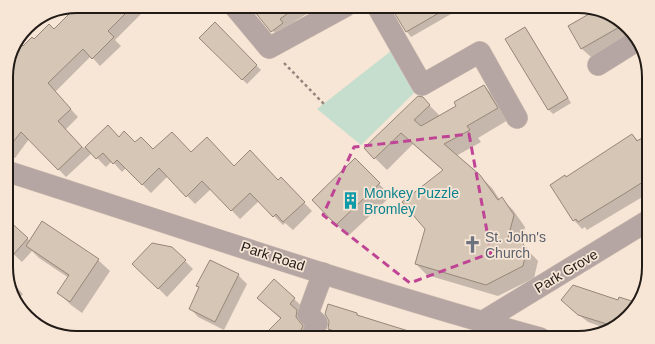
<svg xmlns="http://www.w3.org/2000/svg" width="655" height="344" viewBox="0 0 655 344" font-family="Helvetica,sans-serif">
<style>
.green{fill:#c5dece}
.shadow{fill:#0003}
.building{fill:#d6c6b6;stroke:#978778}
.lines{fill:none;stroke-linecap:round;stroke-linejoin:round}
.minor-casing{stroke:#d1c1b3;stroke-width:22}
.path{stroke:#93867c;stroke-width:2.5;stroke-dasharray:3 3;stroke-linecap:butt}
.minor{stroke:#b6a6a3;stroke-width:21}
.marked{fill:none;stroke:#bf4495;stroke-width:3;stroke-dasharray:8 5;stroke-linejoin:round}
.labels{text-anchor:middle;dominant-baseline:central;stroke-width:3.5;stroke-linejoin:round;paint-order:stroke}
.culture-label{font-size:14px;fill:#0d838f;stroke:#f7e5d6;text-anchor:start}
.worship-label{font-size:14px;fill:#5b616d;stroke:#f7e5d6;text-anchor:start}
.street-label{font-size:14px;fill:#221b16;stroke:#f7e5d6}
.rim{fill:none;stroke:#221b16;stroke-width:2}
</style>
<rect width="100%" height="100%" fill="#f7e5d6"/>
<path class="green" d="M391 51 414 93 361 145 317 109Z"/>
<g class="shadow">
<path d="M78 6H142L137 10 141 14 115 40 121 46 100 66 91 56 55 92 78 117 65 130 79 145 85 148 108 126 119 138 154 151 192 153 278 181 289 187 312 211 293 230 285 223 283 225 259 201 240 219 211 189 195 204 168 176 151 193 126 168 122 172 112 161 106 167 92 153 66 177 29 139 15 158 6 155V115L23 48 34 40 54 30Z"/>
<path d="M251 6H320L295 21 297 24 282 41Z"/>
<path d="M399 6H465L411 37 407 32 394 9Z"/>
<path d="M610 13 637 37 629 35 591 57 582 49 570 27Z"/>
<path d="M215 24 261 70 247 84 201 38Z"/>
<path d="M525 28 529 33 571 103 553 114 549 110Z"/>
<path d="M484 86 496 98 508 120 478 138 481 142 456 156 479 175 492 188 500 200 502 199 513 210 525 227 521 243 538 261 534 278 498 296 427 275 416 264 444 171 413 144 387 170 365 148 422 98 440 116 457 106Z"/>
<path d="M632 135 639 141 649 135V193L587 230 585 227 582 229 574 220 566 178Z"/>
<path d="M355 160 391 196 348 236 336 224Z"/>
<path d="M10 223 30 241 98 260 110 271 82 313 71 305 59 293 69 278 39 258 32 251 22 262 7 248V228Z"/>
<path d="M185 261 193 269 167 297 142 272Z"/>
<path d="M210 261 238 275 247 284 224 330 198 317 190 308 200 288 198 286Z"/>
<path d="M7 277 23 294 16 302Z"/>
<path d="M294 299 306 310 314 338H262L281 319 270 309Z"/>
<path d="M619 301 637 304 617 326 608 329 588 322 570 308Z"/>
<path d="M357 314 360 317 427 338H340L337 337 329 329Z"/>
</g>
<g class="building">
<path d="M77 6H133L108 31 114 37 92 59 83 49 48 83 71 109 58 121 82 147 58 170 21 132 6 151V72L13 45 17 41 23 46 32 37 34 39 49 24 54 29Z"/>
<path d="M250 6H298L280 19 283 23 271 32Z"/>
<path d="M397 6H451L406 32 392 9Z"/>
<path d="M596 10 610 13 623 25 581 49 568 26Z"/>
<path d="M215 22 257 65 242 80 199 38Z"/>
<path d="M525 27 568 98 548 110 505 39Z"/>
<path d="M484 85 498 108 467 126 470 130 444 144 480 175 498 200 502 197 514 215 508 238 521 241 527 249 523 266 486 285 415 264 425 229 402 202 443 170 401 133 374 159 364 148 418 96 423 97 430 105 414 120 421 126 456 106 454 102Z"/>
<path d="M108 125 119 137 124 131 135 142 141 137 153 149 172 132 191 152 207 137 234 166 250 150 278 180 281 177 305 202 283 222 276 214 273 217 250 193 231 211 202 181 186 197 159 168 142 185 117 160 113 164 103 153 96 159 85 147Z"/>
<path d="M632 134 637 141 649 134V178L627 192 578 222 576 219 573 221 550 185 565 175 566 177Z"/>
<path d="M355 158 380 183 336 225 312 200Z"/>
<path d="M6 218 28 238 7 262V243Z"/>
<path d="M42 221 99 259 70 302 57 293 69 275 26 246Z"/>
<path d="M152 243 172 247 186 260 158 289 132 264Z"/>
<path d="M210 260 239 274 215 322 189 309 199 287 196 286Z"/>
<path d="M274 279 295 298 290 304 297 310 296 317 303 326 300 332 295 338H261L281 318 257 298Z"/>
<path d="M573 285 618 300 619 297 638 303 617 326 609 329 610 325 578 315 561 300Z"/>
<path d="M328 304 357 313V315L418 334V338H356L328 329 329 321 325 314Z"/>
</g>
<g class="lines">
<defs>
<g id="minor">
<path d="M234 6 269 48 346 6"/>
<path d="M377 6 422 85 480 52 517 118"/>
<path d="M598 65 638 40"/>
<path d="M6 171C184 228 361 289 540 338"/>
<path d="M482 322 649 220"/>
<path d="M311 338 317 323 308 314 323 273"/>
</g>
</defs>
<use href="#minor" class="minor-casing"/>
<path class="path" d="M284 63 324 104"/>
<use href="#minor" class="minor"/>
</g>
<path class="marked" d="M469 134 491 253 410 283 323 215 354 147Z"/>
<defs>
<symbol id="building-bare" viewBox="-9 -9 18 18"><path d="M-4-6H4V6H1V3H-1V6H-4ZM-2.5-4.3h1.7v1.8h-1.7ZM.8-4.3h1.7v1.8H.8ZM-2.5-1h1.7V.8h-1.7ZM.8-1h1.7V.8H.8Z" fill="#0f9aa8" stroke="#f7e5d6" stroke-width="2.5" paint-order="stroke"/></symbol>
<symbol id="church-bare" viewBox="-9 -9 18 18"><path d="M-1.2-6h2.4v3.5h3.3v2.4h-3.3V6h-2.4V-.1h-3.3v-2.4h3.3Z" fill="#6b7280" stroke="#f7e5d6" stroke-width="2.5" paint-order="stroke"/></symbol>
</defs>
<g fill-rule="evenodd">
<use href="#building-bare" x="338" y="188" width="25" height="25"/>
<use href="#church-bare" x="460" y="232" width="25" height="25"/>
</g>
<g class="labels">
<g class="culture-label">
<text x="364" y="193">Monkey Puzzle<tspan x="364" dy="16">Bromley</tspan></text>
</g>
<g class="worship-label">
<text x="485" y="237">St. John's<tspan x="485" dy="16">Church</tspan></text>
</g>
<g class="street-label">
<text transform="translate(273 256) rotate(18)">Park Road</text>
<text transform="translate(566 271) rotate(-31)">Park Grove</text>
</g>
</g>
<path d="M0 0H655V344H0ZM77 13H578A64 64 0 0 1 642 77V267A64 64 0 0 1 578 331H77A64 64 0 0 1 13 267V77A64 64 0 0 1 77 13Z" fill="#f7e5d6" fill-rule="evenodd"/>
<path class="rim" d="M77 13H578A64 64 0 0 1 642 77V267A64 64 0 0 1 578 331H77A64 64 0 0 1 13 267V77A64 64 0 0 1 77 13Z"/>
</svg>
